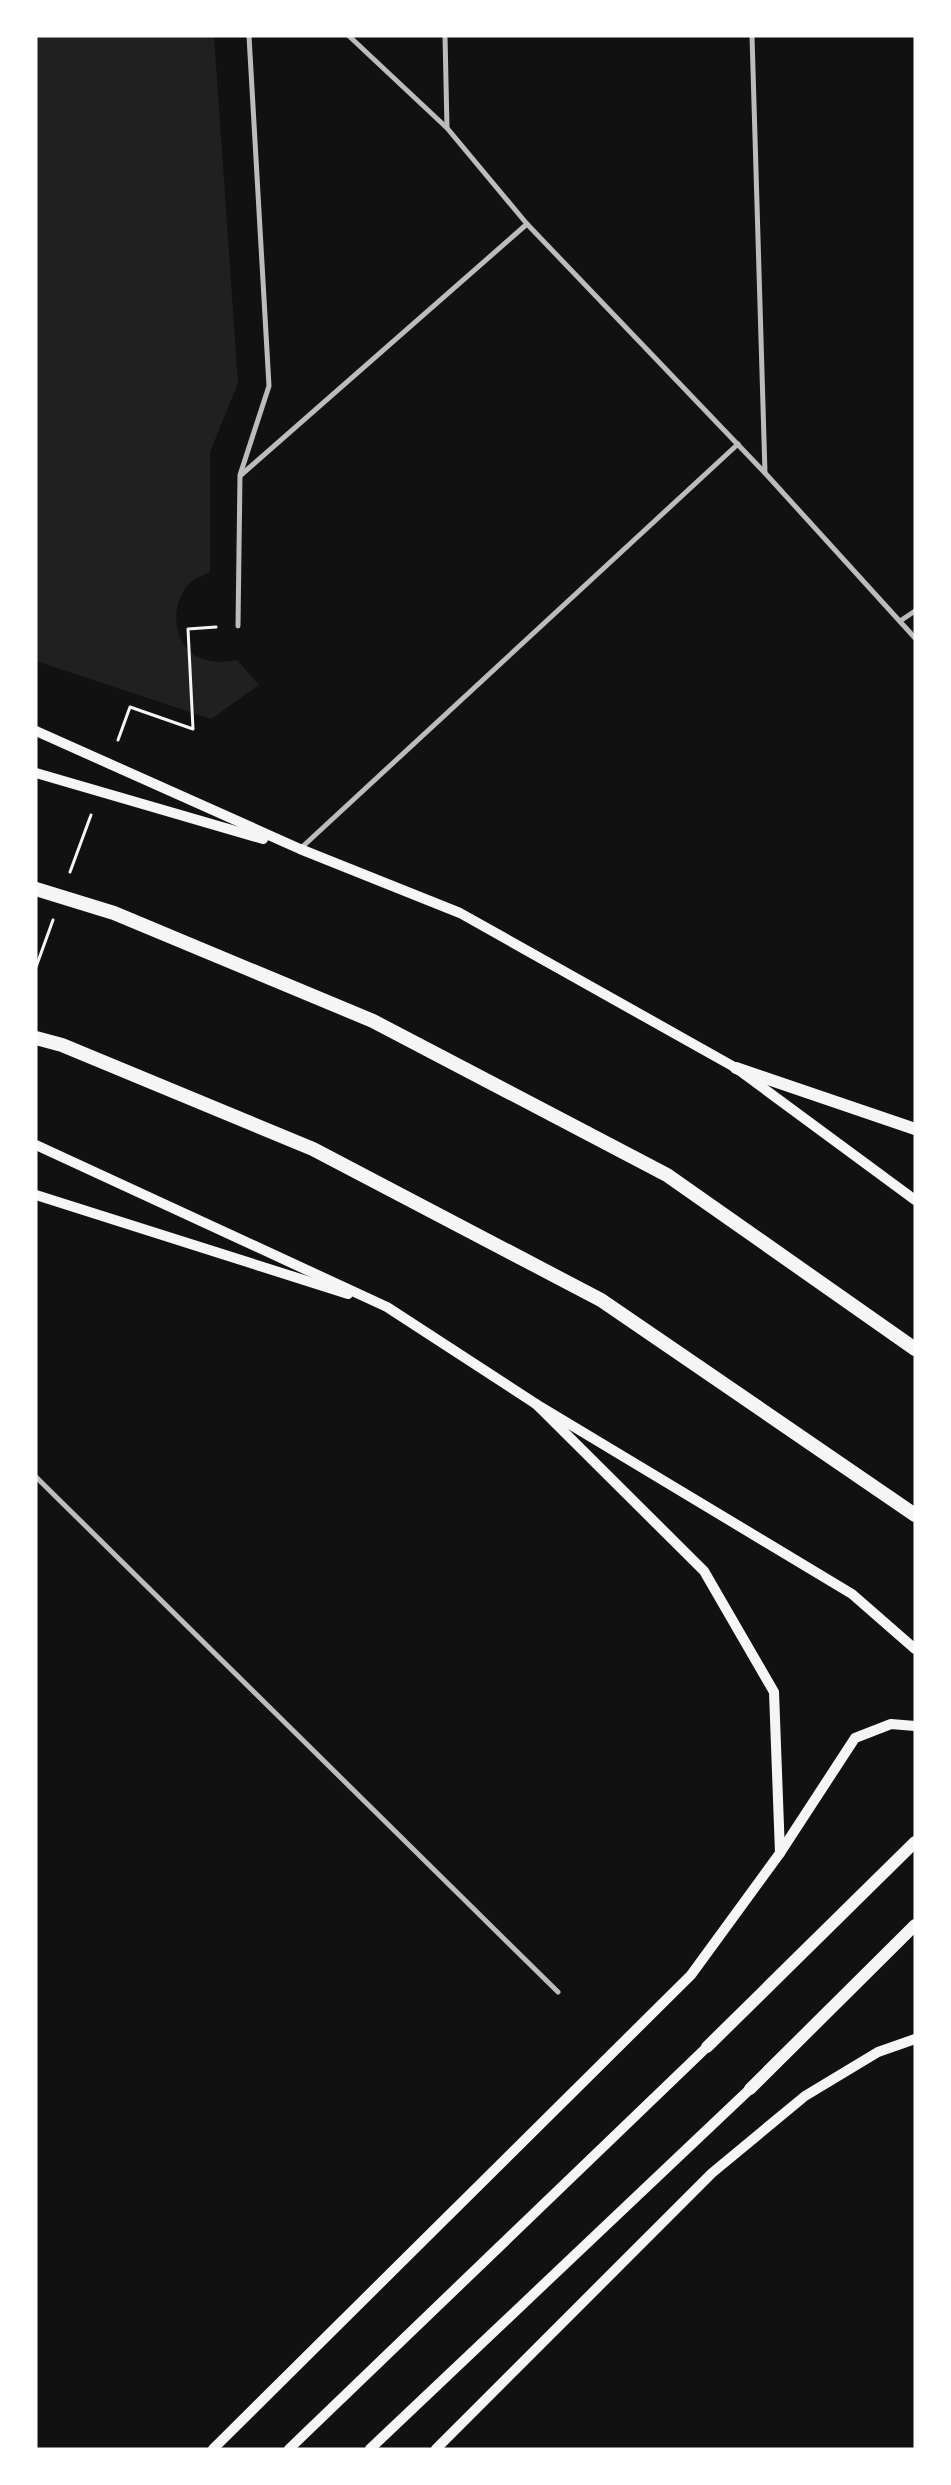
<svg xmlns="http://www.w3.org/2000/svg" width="951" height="2485" viewBox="0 0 951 2485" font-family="Spectral,serif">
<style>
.green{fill:#202020}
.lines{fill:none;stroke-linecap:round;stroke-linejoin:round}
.path{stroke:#f5f5f5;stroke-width:3}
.minor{stroke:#bcbcbc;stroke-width:5}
.secondary{stroke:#f5f5f5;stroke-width:10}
.primary{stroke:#f5f5f5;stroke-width:12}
.trunk{stroke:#f5f5f5;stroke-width:14}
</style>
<rect width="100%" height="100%" fill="#111"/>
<path class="green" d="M36 36H214L238 383 210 452V572C204 575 197 577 192 581 169 601 170 648 203 659 215 663 225 662 237 660L259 685 211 719 36 661Z"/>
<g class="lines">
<g class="path">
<path d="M118 740 130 707 193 729 188 629 216 627"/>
<path d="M70 872 91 815"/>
<path d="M36 967 53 920"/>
</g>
<g class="minor">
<path d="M349 36 447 128 527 224 765 473 915 638"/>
<path d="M445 36 447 128"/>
<path d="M752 36 765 473"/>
<path d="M241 475 527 224"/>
<path d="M900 621 915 611"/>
<path d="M238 626 240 475 269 386 249 36"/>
<path d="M300 849 738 444"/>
<path d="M36 1477 558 1992"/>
</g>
<g class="secondary">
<path d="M36 731 300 849 460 913 736 1068 915 1200"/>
<path d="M36 773 263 839"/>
<path d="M36 1145 387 1307 536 1404 852 1594 915 1649"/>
<path d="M36 1195 348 1294"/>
<path d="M780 1853 855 1738 891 1724 915 1726"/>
<path d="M213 2449 691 1975 780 1853 774 1692 704 1571 536 1404"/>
<path d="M289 2449 707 2047"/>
<path d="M370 2449 750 2089"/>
<path d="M436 2449 712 2173 805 2096 878 2052 915 2039"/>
</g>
<g class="primary">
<path d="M736 1068 915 1129"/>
<path d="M707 2047 915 1842"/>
<path d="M750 2089 915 1925"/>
</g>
<g class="trunk">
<path d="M36 889 114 913 373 1021 667 1175 915 1349"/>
<path d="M36 1038 62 1045 313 1149 601 1300 915 1515"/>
</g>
</g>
<rect width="951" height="2485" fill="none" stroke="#ffffff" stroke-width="75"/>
</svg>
